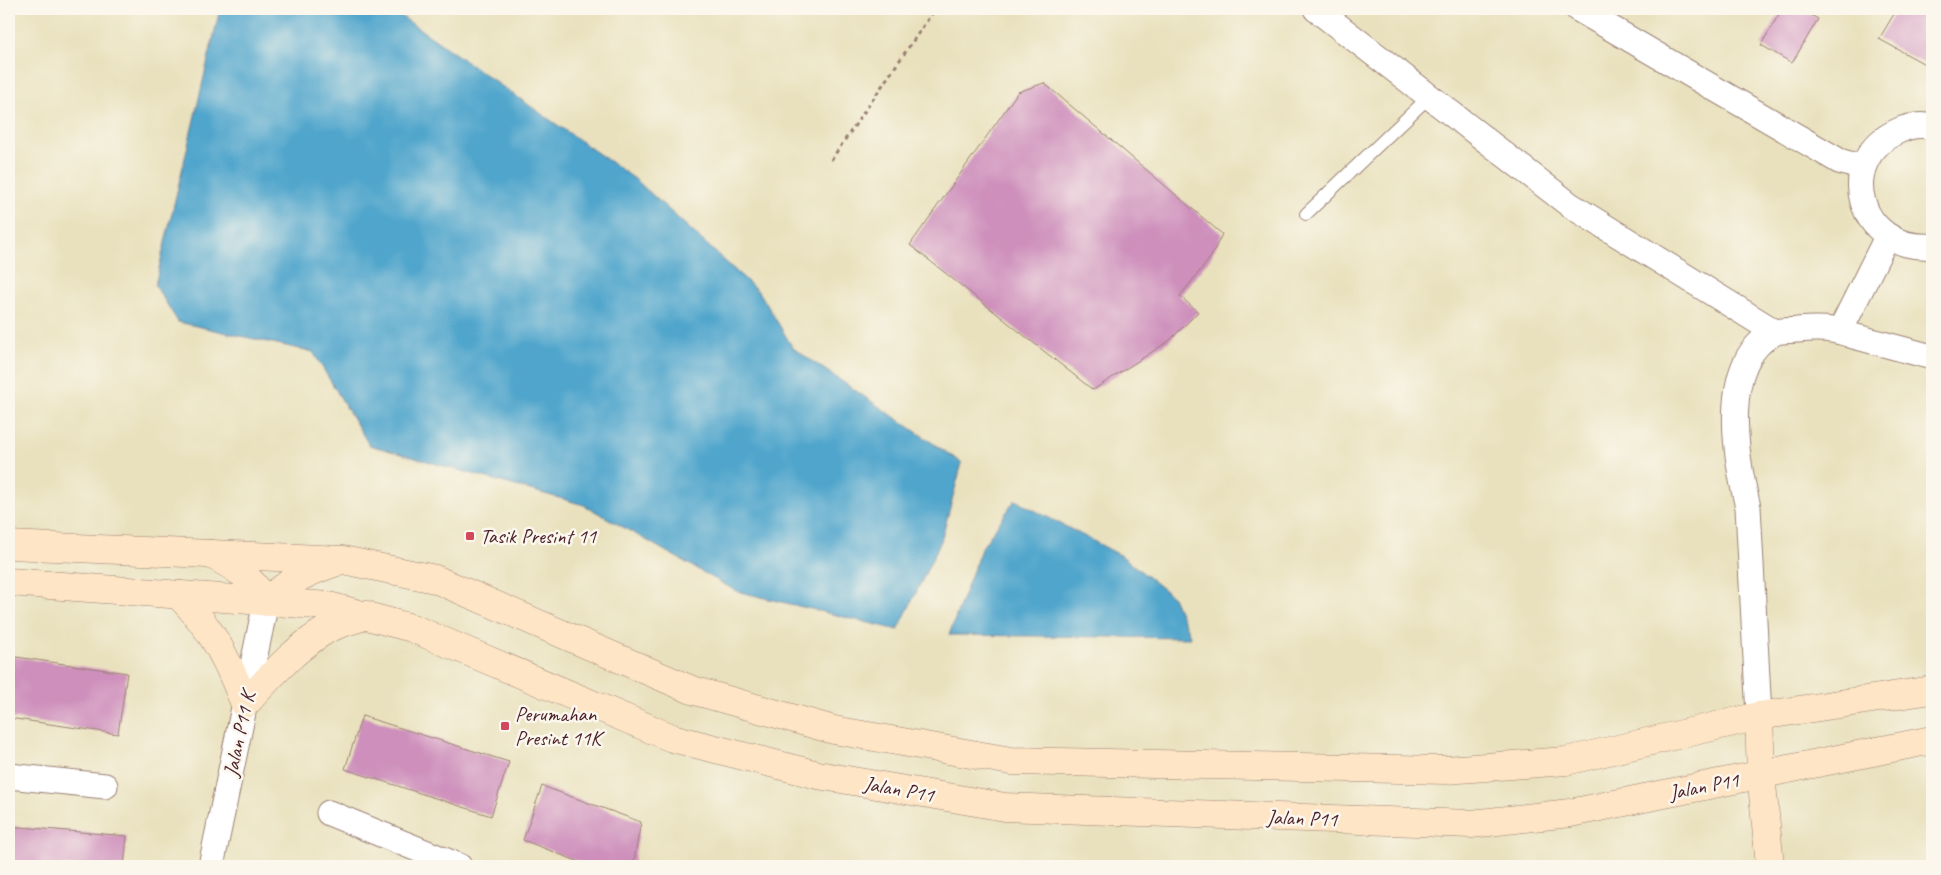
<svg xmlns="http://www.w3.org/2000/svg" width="1941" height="875" viewBox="0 0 1941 875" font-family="Caveat,sans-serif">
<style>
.built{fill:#f6cfd5}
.water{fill:#4fa5cc;stroke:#4c627c}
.building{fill:#ce8fbc}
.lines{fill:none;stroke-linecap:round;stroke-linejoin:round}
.lane-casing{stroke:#9a8074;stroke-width:14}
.street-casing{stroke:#9a8074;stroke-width:27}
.secondary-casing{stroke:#9a8074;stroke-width:29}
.path{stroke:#9a8074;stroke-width:3;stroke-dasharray:4 4;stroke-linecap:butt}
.lane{stroke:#fff;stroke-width:12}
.street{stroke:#fff;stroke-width:25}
.secondary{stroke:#fee5c5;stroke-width:28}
.poi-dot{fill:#d1495b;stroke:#fbf7ec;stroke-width:2}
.labels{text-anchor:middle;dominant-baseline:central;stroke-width:5;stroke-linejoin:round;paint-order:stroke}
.poi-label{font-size:21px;fill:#4a1f2b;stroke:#fbf7ec;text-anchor:start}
.street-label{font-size:21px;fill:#4a1f2b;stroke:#fbf7ec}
</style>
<rect width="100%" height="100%" fill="#fbf7ec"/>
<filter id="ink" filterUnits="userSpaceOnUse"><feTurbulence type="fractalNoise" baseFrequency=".02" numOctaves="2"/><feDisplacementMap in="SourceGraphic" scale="10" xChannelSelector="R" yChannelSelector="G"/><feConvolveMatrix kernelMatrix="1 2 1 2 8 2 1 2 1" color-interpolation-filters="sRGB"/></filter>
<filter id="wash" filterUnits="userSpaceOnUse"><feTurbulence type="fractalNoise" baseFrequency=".0096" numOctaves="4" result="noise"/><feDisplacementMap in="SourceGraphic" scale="20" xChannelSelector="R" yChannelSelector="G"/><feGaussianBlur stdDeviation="1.12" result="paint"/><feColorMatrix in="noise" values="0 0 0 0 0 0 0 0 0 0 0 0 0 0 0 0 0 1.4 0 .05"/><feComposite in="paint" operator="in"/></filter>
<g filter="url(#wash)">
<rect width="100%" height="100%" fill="#e9e1bd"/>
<path class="built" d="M787 863 953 866H787Z"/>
<g class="water">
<path d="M220 9H391L635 179 760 293 793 348 962 463 941 541 898 630 736 591 584 505 369 445 313 352 178 322 155 285Z"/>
<path d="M1015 500 1122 556 1173 597 1191 638 949 635 981 549Z"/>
</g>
<g id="blocks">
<g class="building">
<path d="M1782 9H1800L1818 19 1792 63 1761 45Z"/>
<path d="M1897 9H1932V68L1879 39Z"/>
<path d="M1044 83 1222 234 1211 257 1180 296 1198 312 1169 341 1093 390 910 245 1018 92Z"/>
<path d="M9 656 127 673 118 734 9 718Z"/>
<path d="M362 716 509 762 491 816 345 769Z"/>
<path d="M542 786 641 822 633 866H590L523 840Z"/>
<path d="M9 826 127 836 124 866H9Z"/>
</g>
</g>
</g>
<g filter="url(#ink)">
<use href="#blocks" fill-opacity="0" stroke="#9a8074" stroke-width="1"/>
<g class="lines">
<defs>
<path id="lane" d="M1306 214 1431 95"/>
<g id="street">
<path d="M1316 9 1570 205 1775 332"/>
<path d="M1578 9 1839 161 1863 168"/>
<path d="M1932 127C1921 124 1909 126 1898 131 1833 160 1858 252 1932 246"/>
<path d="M1840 331 1887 237"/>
<path d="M1759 716 1748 507C1736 459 1718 361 1774 333 1780 330 1790 331 1797 330 1817 328 1834 328 1853 336L1932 357"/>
<path d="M9 776 105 786"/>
<path d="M329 813 459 866"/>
<path d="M211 866 266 602"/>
</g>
<g id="secondary">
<path d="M9 545 343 560 435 579 692 690 834 730 1011 761 1446 770 1566 761 1759 716 1932 690"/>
<path d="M210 554C237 568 250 576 266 602 287 582 307 572 334 563"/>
<path d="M9 582 329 606 412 628 672 738 818 775 1005 807 1471 824 1570 813 1932 740"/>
<path d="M179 595C215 633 226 657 245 704 270 677 294 649 326 630 338 623 354 620 367 615"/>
<path d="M1759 716 1761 774 1770 866"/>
</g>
</defs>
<use href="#lane" class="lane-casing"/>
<use href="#street" class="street-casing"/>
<use href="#secondary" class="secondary-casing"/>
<path class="path" d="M831 160 935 9"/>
<use href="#lane" class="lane"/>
<use href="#street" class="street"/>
<use href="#secondary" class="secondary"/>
</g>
</g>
<g class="poi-dot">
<rect x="465" y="531" width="10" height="10" rx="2.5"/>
<rect x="500" y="721" width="10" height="10" rx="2.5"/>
</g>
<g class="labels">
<g class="poi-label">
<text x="480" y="536">Tasik Presint 11</text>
<text x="515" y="714">Perumahan<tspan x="515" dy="24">Presint 11K</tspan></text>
</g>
<g class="street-label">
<text transform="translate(239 734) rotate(-78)">Jalan P11 K</text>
<text transform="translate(1704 786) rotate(-11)">Jalan P11</text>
<text transform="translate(899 789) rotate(10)">Jalan P11</text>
<text transform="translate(1302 818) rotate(2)">Jalan P11</text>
</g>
</g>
<rect width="1941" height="875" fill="none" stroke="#fbf7ec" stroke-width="30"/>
</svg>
